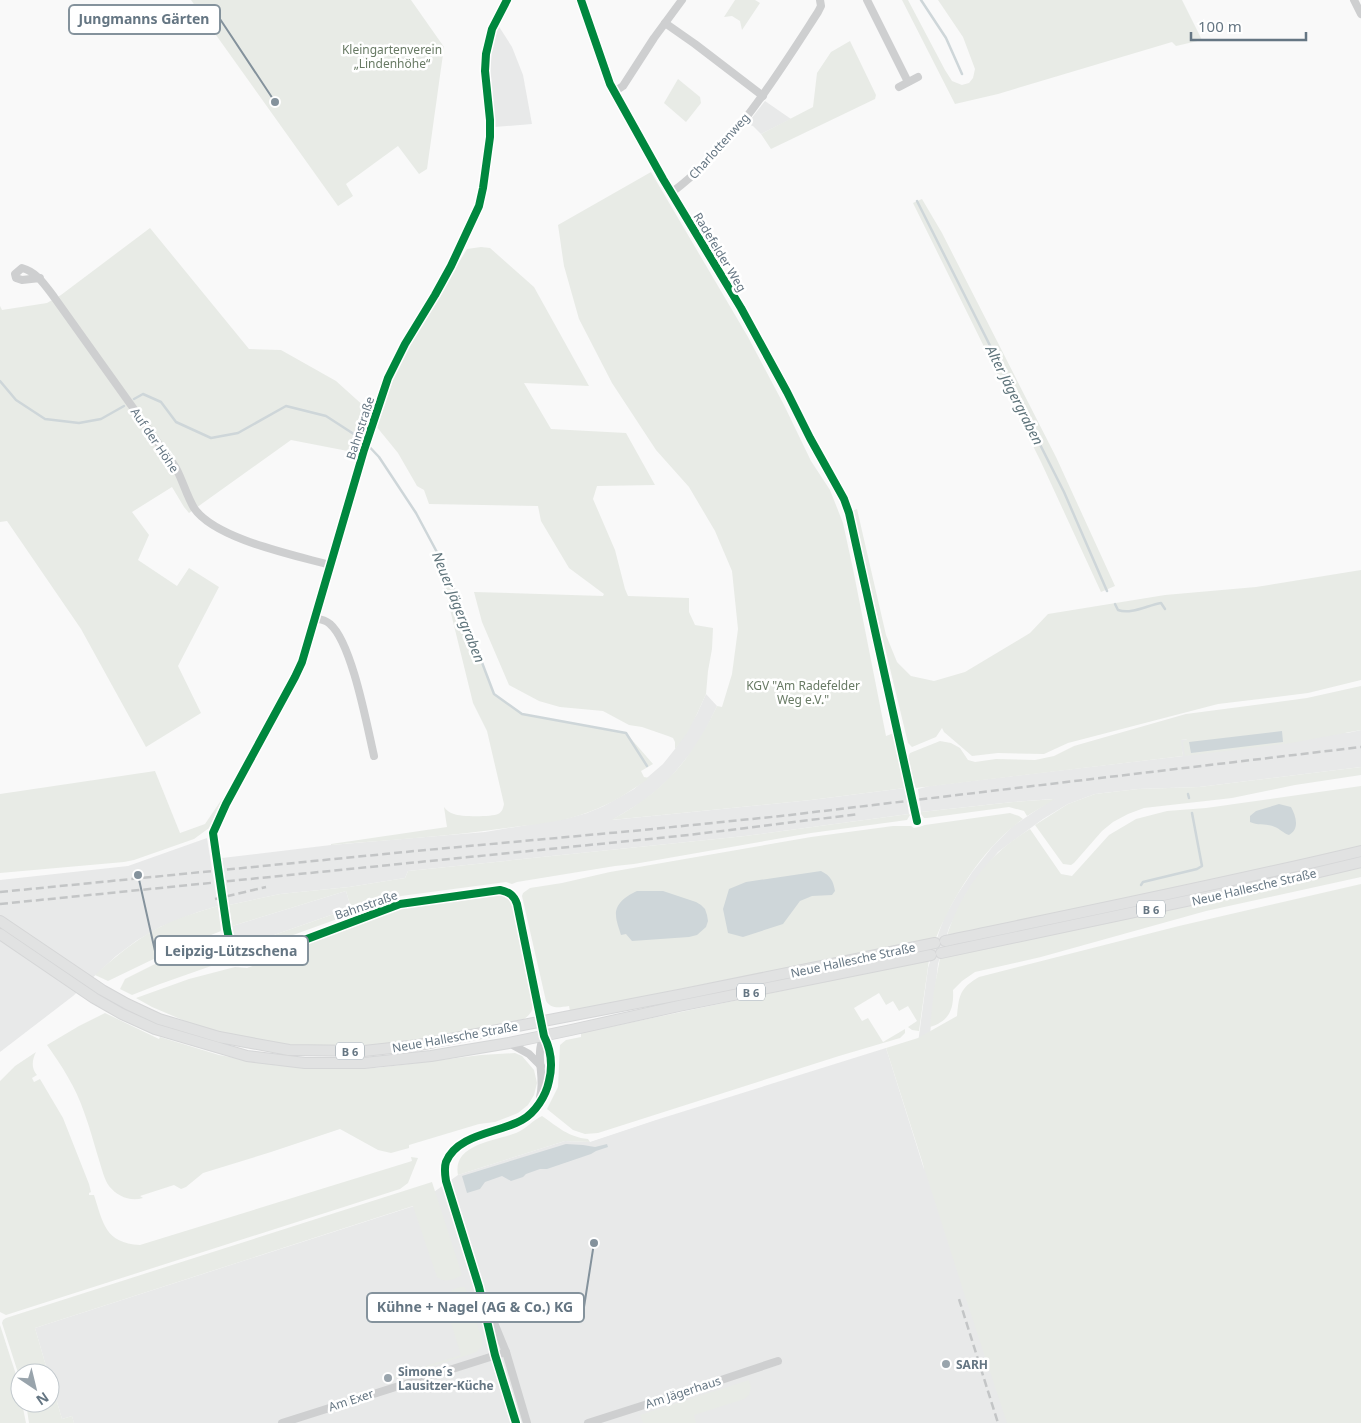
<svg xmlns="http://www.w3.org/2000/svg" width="1361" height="1423" viewBox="0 0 1361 1423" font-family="'Noto Sans',sans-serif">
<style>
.built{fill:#e8e9e9}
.green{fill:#e8ebe6}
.water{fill:#ced6d9}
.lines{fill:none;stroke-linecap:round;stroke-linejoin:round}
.stream{stroke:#ced6d9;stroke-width:2.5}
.minor-tunnel{stroke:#d4d8dc;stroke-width:8;stroke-dasharray:8 4;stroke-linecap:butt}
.major-casing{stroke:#d5d6d7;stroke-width:12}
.minor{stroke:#cecfd0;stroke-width:8}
.major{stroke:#e1e2e2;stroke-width:10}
.rail{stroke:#c3c5c6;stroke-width:2.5;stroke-dasharray:8 4;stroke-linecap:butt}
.cycleway-casing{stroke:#fff;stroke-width:11}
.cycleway{stroke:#00873e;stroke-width:8}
.poi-dot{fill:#99a4ac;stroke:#fff;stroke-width:2}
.labels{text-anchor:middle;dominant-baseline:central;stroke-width:5;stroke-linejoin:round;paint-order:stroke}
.shield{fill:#fff;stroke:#939fa8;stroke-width:1}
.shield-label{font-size:11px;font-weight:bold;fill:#657683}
.park-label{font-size:12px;fill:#687a64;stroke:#fff}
.street-label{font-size:12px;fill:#657683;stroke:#fff}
.poi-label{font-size:12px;font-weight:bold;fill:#657683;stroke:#fff;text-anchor:start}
.water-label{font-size:14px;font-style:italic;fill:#60757c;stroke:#fff}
.leader{fill:none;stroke:#84929c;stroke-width:2}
.callout-dot{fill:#84929c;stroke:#fff;stroke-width:2}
.callout{fill:#fff;stroke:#84929c;stroke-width:2}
.callout-label{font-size:14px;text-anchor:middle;font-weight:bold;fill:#657683}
</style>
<rect width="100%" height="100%" fill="#f9f9f9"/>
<g class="built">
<path d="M498 25 512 47 523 75 532 124 494 127 489 68 490 54 493 37Z"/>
<path d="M765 101 791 119 761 134 753 126 747 124Z"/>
<path d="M706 694 717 706 706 729 694 749 670 778 657 790 642 802 612 820 811 800 905 788 909 814 745 836 408 871 405 878 349 887 280 894 229 905 222 858 331 845 485 832 569 818 587 813 604 806 634 789 663 764 675 749 697 714Z"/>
<path d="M1289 728 1347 733 1361 730V767L1199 787 1138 789 1095 794 1068 804 1043 819 998 852 981 873 966 894 949 928 938 964 930 1034 1030 1423H74L72 1416 62 1419 50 1378V1373H48L35 1328 414 1206 458 1175 565 1141 590 1142 656 1120 886 1048 924 1169 913 1081 928 968 939 932 945 916 957 895 973 871 993 846 1013 826 1053 799 1013 802 921 812 918 789 929 786 1183 756 1180 740Z"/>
<path d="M207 838 218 906 198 912 160 927 136 941 116 956 73 996 0 1052V880L128 866Z"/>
<path d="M346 891 351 908 237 948 232 926Z"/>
</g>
<g class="green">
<path d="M191 0H411L444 47 427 169 419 174 398 146 346 184 353 196 338 206Z"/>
<path d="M735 0H755L760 3 742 30 740 21 732 16 724 17Z"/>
<path d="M902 0H908L945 70 952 81 962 85 969 83 973 78 975 69 963 37 938 0H1182L1202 40 1176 46 1172 42 998 94 955 104Z"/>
<path d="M850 41 876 95 875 99 771 149 761 134 813 107 817 73 831 52Z"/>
<path d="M678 79 700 97 701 103 686 122 664 103Z"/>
<path d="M651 172 748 337 784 405 811 461 830 490 843 523 853 569 886 736 894 733C897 746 908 776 905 788L811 800 611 820C664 792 691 760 717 706L722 707 732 674 738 629 732 571 715 531 689 487 656 450 612 383 579 319 564 266 558 225Z"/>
<path d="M922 199 942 233 1056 457 1115 586 1101 592 1041 462 913 203Z"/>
<path d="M150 228 249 349 281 350 336 381 366 408 358 453 291 440 189 513 184 507 172 487 132 512 149 535 138 560 177 586 189 568 219 587 178 666 201 713 146 747 81 629 7 521 0 522V306L2 310 47 303 61 295Z"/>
<path d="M481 247 490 248 534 287 589 386 524 383 551 429 626 433 655 485 597 486 593 499 615 550 625 589 628 596 689 598V612L695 625 713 628 712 649 708 671 706 694 697 714 687 733 675 749V742L673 738 668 736 642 727 629 725 603 711 560 707 539 701 509 685 482 622 474 592 603 596 604 594 569 568 541 521 538 506 429 504 424 490 417 486 398 453 376 426 392 381 413 338 467 249Z"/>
<path d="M857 509 886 635 897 662 911 676 934 681 965 672 1030 633 1048 614 1165 595 1256 587 1361 570V680L1308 693 1218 704 1068 743 1044 754 998 753 972 756 944 732 942 728 936 737 912 747 908 743 852 511Z"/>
<path d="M447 571 494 694 522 714 626 733 653 764 641 771 644 777 649 778C630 792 611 804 589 812 566 821 539 824 514 827 454 836 392 840 331 845V844L447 827 444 807C446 810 450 813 454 814 460 817 492 817 498 814 502 812 503 809 504 804L487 731 473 703 446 593Z"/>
<path d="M1361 686V730L1291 743 1185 756 1183 742 1188 739 1181 740 1183 756 916 788C912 778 904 764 910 753L940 741 951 743 960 748 968 760 975 762 996 759 1035 760 1054 756 1074 746 1186 714 1307 698Z"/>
<path d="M1361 767V775L1295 785 1232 798 1144 808 1128 814 1113 822 1102 831 1074 863 1071 865 1063 864 1035 825 1068 804 1095 794 1138 789 1199 787Z"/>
<path d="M155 771 180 833 205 824 224 796 209 828 194 839 134 860 124 862 0 873V794Z"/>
<path d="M1361 786V846L1246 873 947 936C956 906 975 874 998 853 1007 844 1019 836 1030 829L1061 874 1072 876 1109 835 1136 819 1167 811 1206 808Z"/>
<path d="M1055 799 1027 816 1024 811 1009 807 927 818H924L921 814V812L1013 802Z"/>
<path d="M1010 813 1019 816 1023 819C984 847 954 894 936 938L570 1011 569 1006C560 1007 552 1010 546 1001L522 896 523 893 530 888 562 883 610 872 811 837 893 826H911L914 828 919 827 925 825Z"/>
<path d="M909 814 910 815 907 820 811 833 634 864 615 866 517 882 512 884 506 882 401 896 271 943 244 955 240 954 237 948 351 908 346 891 232 926 229 905 280 894 349 887 405 878 408 871 745 836Z"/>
<path d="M1361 867V877L1206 911 1041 957 975 972 962 981 953 990C954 1008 950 1021 930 1027L934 990 940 958 1242 895Z"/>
<path d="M1361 884V1423H1007L964 1293 886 1048 918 1038 957 1016C959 995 960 988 979 977L1179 926Z"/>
<path d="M499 894 510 900 513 906 532 993C533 1006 535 1011 524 1019L440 1036 379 1047 304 1048 244 1040 199 1027 152 1007 136 998 189 979 235 967 247 968 258 964V961L334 932 400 909 418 905Z"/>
<path d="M218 906 221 931 164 954 108 981 95 975C115 957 135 940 158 928 177 918 198 912 218 906Z"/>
<path d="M219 938C222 950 227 958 214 965L160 984 132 995 120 989 125 979 153 965Z"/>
<path d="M929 960 919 1031 912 1030 908 1027 917 1021 908 1006 899 1011 893 1001 886 1005 879 993 854 1008 862 1021 868 1018 883 1042 905 1029V1033L900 1038 839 1056 598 1133 585 1134 573 1130 547 1109 558 1087 560 1045 566 1040 581 1037V1033Z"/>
<path d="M105 1013 159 1039 160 1037 219 1055 274 1065 324 1069 376 1068 481 1055 515 1053 522 1056 534 1070 537 1083 534 1095 528 1105 518 1113 495 1122 479 1124 409 1145V1148L391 1153 378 1150 340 1129 271 1152 203 1173 186 1187 181 1189 174 1185 140 1196 143 1198C130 1202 117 1196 109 1186 104 1179 102 1169 99 1160 94 1144 90 1128 84 1112 76 1088 62 1066 47 1045L79 1026Z"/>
<path d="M36 1052C32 1060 31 1068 37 1075L32 1078 34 1082 40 1079 63 1118 89 1184 91 1192 89 1193V1195H94C103 1223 105 1243 140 1245L412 1161 411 1157 418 1158 408 1183 400 1189 6 1315 0 1312V1081L15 1066Z"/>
<path d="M542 1116C558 1127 568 1137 588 1139L590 1142 565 1141 458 1175C452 1144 496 1141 516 1133 526 1129 533 1120 542 1116Z"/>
<path d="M432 1182 462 1275C454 1279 445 1284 437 1277L413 1206 35 1328 48 1373H20V1379L2 1323 3 1320 6 1318Z"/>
<path d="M460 1287H465L482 1339V1346L476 1352 471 1354 394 1378V1376L461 1355 445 1304 452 1290Z"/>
<path d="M0 1325 20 1387V1403H22L26 1423H0Z"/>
<path d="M50 1378 62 1419 72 1416 74 1423H29L26 1403H50Z"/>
<path d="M749 1380 751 1387 749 1395 744 1399 694 1415 696 1423H643L640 1415Z"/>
</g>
<g class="water">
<path d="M1282 731 1283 742 1191 753 1189 742Z"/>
<path d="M1279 804 1291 807C1296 816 1300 829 1289 835 1283 833 1280 829 1275 827 1267 823 1258 826 1250 822V816L1256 811Z"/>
<path d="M821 871C831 876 833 881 835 891L832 895 812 896 800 901 783 924 743 937 728 933 723 909 729 889 746 882Z"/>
<path d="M637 891H663L696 902 701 905 705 909 707 915 708 921 706 927 697 935 689 937 632 941 626 934 621 935C619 928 616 921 616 915 615 903 628 895 637 891Z"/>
<path d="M566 1144 583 1145 595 1147 607 1144 608 1147 596 1151 591 1154 547 1169H540L526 1174 523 1177 511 1181 502 1176 485 1182 480 1189 467 1193 462 1176Z"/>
</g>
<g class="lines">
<g class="stream">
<path d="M921 0 946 38 962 74"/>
<path d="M917 201 1064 492 1107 591"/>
<path d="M0 381 16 400 45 419 79 423 101 419 124 406"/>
<path d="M134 399 143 394 161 402 176 422 211 438 238 433 286 406 326 416 363 440 379 457 416 513 447 571 494 694 522 714 626 733 647 766"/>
<path d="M1115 604 1118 610C1131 615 1148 605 1161 603L1165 609"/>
<path d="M1188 794 1189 798"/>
<path d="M1141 885 1143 882 1197 869 1202 866 1192 813"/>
</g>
<g class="minor-tunnel">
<path d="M911 791 914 810"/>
<path d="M219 879 223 901"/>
<path d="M227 929 233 957"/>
</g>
<defs>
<g id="major">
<path d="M0 921 102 990 127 1004 159 1019 219 1037 289 1050 364 1051 419 1045 684 994 935 943"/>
<path d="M0 934 94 998 122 1014 155 1029 247 1056 305 1063H364L431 1056 509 1043 571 1030 679 1006 931 955"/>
<path d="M945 941C1084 912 1223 884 1361 851"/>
<path d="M941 953 1290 879 1361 862"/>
</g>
</defs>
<use href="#major" class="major-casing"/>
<g class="minor">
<path d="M581 0 610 84 663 179 741 308 787 392 810 438 844 499 849 513 911 791"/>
<path d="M867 0 908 82"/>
<path d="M1354 0 1361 14"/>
<path d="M665 23 695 44 763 96"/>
<path d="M899 87 918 77"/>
<path d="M614 92 623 86 654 38 682 0"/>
<path d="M671 193C734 146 776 77 818 12L821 6 820 0"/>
<path d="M40 278 22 280 16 278 15 274 22 268C37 272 45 285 54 297L166 454C170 459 174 464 177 470 183 482 187 496 194 508 215 539 294 555 330 565"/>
<path d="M316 618C321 620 326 620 330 624 352 643 367 726 374 756"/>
<path d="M914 810 917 821"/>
<path d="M217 862 213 833 226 804 295 677 302 662 364 450 388 378 405 344 435 295 451 266 479 206 483 188 490 137V120L485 71 486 54 492 29 507 0"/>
<path d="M218 873 219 879"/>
<path d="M223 901 227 929"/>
<path d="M233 957 241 961 251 960 400 904 500 890C509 892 514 895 517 904L544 1036C551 1050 553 1065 549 1081 546 1096 535 1113 522 1120 499 1133 457 1134 446 1162 444 1168 445 1175 446 1181L479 1287 495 1355 516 1423"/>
<path d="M509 1043 529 1054 541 1066"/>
<path d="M540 1097C546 1076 534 1057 544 1036"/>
<path d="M488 1308 506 1352 527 1423"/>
<path d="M282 1423 506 1352"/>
<path d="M588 1423 685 1392 778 1361"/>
</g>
<use href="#major" class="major"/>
<g class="rail">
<path d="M0 892 415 851 643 830 781 816 1361 747"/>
<path d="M215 899 266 887"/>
<path d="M0 904 689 835 859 814"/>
<path d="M959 1299 998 1423"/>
</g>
<defs>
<g id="cycleway">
<path d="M507 0 492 29 486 54 485 71 490 120V137L483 188 479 206 451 266 435 295 405 344 388 378 364 450 302 662 295 677 226 804 213 833 227 929 233 957 241 961 251 960 400 904 500 890C509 892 514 895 517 904L544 1036C551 1050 553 1065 549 1081 546 1096 535 1113 522 1120 499 1133 457 1134 446 1162 444 1168 445 1175 446 1181L479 1287 495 1355 516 1423"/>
<path d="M581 0 610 84 663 179 741 308 787 392 810 438 844 499 849 513 917 821"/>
</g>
</defs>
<use href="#cycleway" class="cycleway-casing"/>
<use href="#cycleway" class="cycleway"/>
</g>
<g class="poi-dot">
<circle cx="946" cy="1364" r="5"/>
<circle cx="388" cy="1378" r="5"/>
</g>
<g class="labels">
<g class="shield">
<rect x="1137" y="900.5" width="28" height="17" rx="4"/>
<rect x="737" y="983.5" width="28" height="17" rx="4"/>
<rect x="336" y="1042.5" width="28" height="17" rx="4"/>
</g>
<g class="shield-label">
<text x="1151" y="909">B 6</text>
<text x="751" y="992">B 6</text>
<text x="350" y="1051">B 6</text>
</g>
<g class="park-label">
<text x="392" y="49">Kleingartenverein<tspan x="392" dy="14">„Lindenhöhe“</tspan></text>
<text x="803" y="685">KGV "Am Radefelder<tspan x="803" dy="14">Weg e.V."</tspan></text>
</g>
<g class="street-label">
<text transform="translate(719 146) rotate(-48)">Charlottenweg</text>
<text transform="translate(720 252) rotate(59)">Radefelder Weg</text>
<text transform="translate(360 428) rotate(-72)">Bahnstraße</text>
<text transform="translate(155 440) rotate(56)">Auf der Höhe</text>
<text transform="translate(1254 887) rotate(-13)">Neue Hallesche Straße</text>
<text transform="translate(366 905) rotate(-19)">Bahnstraße</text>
<text transform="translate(853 960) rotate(-12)">Neue Hallesche Straße</text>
<text transform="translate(455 1037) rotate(-10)">Neue Hallesche Straße</text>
<text transform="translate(683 1392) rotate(-18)">Am Jägerhaus</text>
<text transform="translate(351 1400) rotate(-18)">Am Exer</text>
</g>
<g class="poi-label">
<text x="956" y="1364">SARH</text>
<text x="398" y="1371">Simone´s<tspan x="398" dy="14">Lausitzer-Küche</tspan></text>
</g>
<g class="water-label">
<text transform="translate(1015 395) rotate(63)">Alter Jägergraben</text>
<text transform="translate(459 607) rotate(68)">Neuer Jägergraben</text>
</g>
</g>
<path class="leader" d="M275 102L220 19M138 875L155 951M594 1243L584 1307"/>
<g class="callout-dot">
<circle cx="275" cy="102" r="5"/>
<circle cx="138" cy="875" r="5"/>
<circle cx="594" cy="1243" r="5"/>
</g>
<g class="callout">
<rect x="69" y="5" width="151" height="29" rx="5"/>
<rect x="155" y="936" width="153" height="29" rx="5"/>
<rect x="367" y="1293" width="217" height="29" rx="5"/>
</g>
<g class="callout-label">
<text x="144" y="24">Jungmanns Gärten</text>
<text x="231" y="956">Leipzig-Lützschena</text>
<text x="475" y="1312">Kühne + Nagel (AG &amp; Co.) KG</text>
</g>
<g transform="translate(35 1388) rotate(145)"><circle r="24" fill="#ffffff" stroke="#c1c8cd"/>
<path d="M0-4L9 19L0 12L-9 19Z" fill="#99a4ac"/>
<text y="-8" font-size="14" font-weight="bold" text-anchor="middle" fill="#657683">N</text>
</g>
<path d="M1191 32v8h115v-8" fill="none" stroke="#657683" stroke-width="2.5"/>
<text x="1198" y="32" font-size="15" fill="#657683" stroke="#ffffff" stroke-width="4" paint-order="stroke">100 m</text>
</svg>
